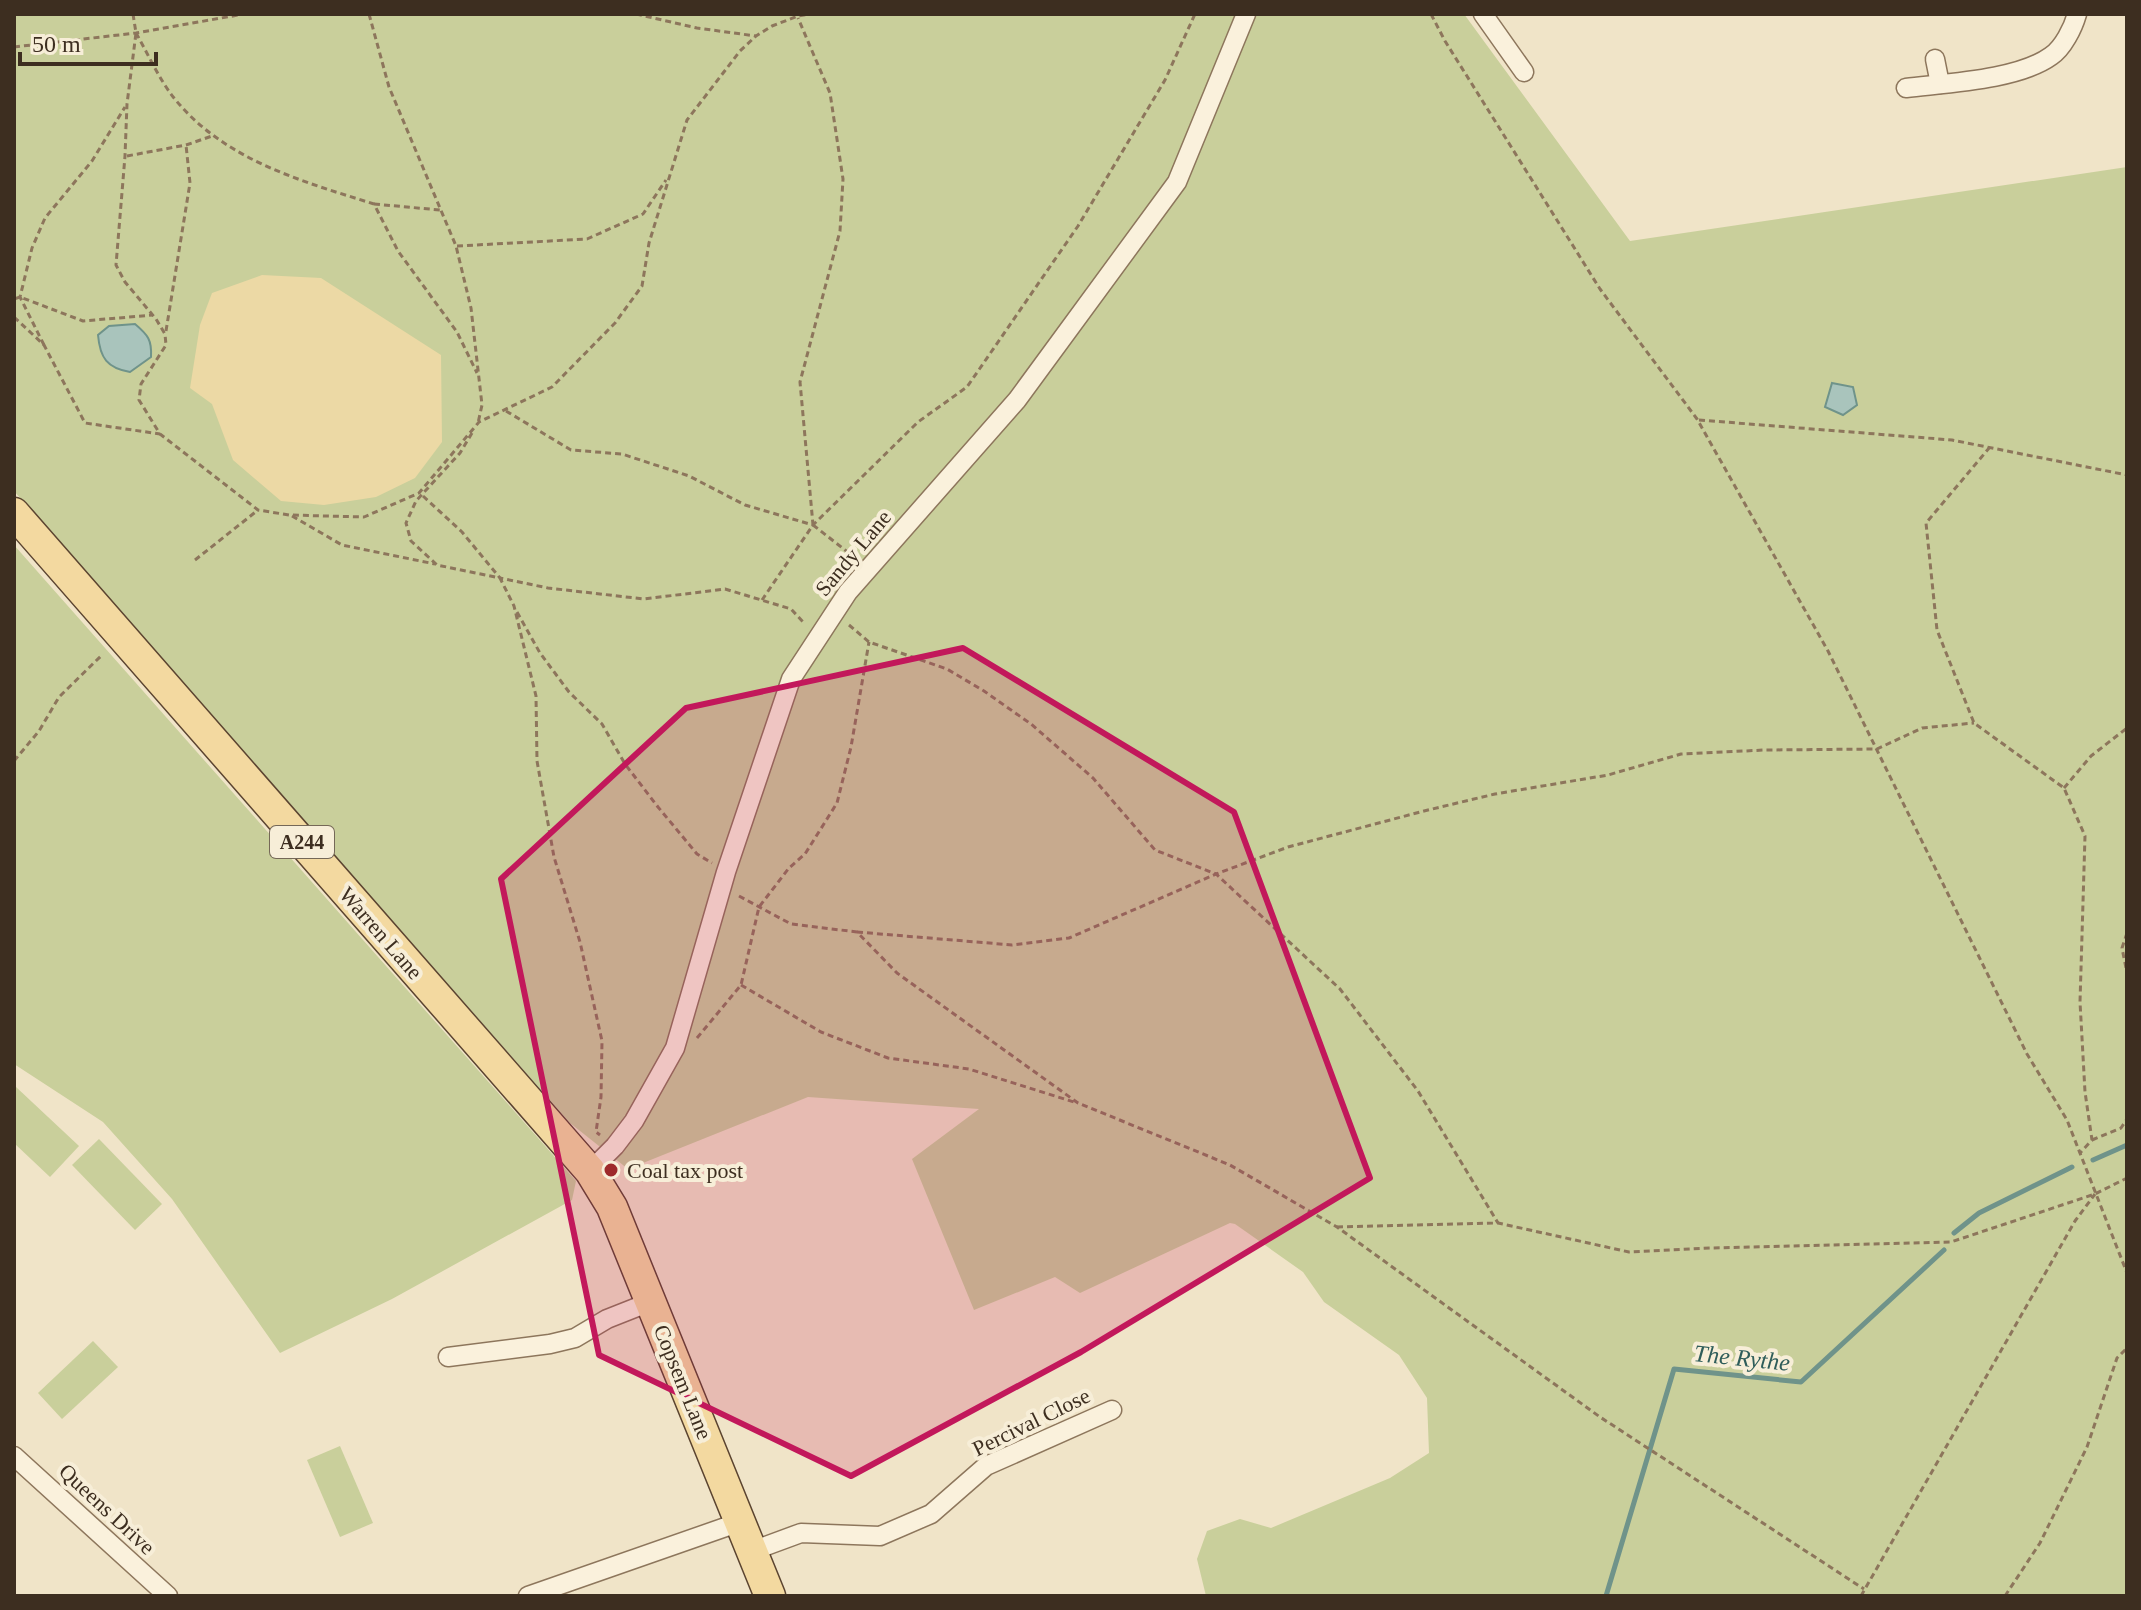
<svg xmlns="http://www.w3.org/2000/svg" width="2141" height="1610" viewBox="0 0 2141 1610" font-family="'Times New Roman',serif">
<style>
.green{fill:#c9cf9b}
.sand{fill:#ecd9a5}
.water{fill:#a9c4bc;stroke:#6f938a;stroke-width:2}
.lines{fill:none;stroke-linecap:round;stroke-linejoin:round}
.stream{stroke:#6f938a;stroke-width:5}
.minor-casing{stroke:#8d765c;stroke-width:21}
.primary-casing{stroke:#5b4430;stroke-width:33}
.path{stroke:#8d765c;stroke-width:3;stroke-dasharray:6 4;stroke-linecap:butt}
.minor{stroke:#faf1dc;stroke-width:18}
.primary{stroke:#f3d9a0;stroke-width:30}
.marked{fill:#c2185b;fill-opacity:0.2;stroke:#c2185b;stroke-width:6;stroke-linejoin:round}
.poi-dot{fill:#9e2a2b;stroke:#f7eed8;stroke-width:3}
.labels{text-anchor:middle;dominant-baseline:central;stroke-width:8;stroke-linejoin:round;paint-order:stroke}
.shield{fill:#f7eed8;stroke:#756857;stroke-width:2}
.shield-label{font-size:20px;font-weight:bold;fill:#3d2e20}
.street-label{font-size:22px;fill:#3d2e20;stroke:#f7eed8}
.poi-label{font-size:22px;fill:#3d2e20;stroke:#f7eed8;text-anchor:start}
.water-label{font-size:24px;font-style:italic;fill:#2f5d5a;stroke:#f7eed8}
</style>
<rect width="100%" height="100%" fill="#f0e4c8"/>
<g class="green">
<path d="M14 14H1464L1630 241 2127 167V1596H1206L1197 1559 1207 1531 1240 1519 1271 1528 1390 1478 1429 1453 1427 1398 1399 1355 1324 1302 1303 1272 1235 1224 1230 1223 1080 1293 1055 1277 974 1310 912 1159 979 1109 808 1097 628 1169 570 1123 14 491Z"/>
<path d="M14 545 576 1181 572 1200 392 1299 280 1353 172 1199 103 1122 14 1064Z"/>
<path d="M16 1087 79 1146 50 1177 14 1143V1089Z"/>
<path d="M99 1139 162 1204 135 1230 72 1165Z"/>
<path d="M93 1341 118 1367 62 1419 38 1393Z"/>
<path d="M340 1446 373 1523 340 1537 307 1460Z"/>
</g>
<path class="sand" d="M262 275 321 278 441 355 442 442 415 478 376 497 324 505 281 501 233 460 212 404 190 388 200 325 212 293Z"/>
<g class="water">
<path d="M135 324C148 335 152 340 151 357L130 372C107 368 100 358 98 335L109 326Z"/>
<path d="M1832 383 1853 387 1857 405 1843 415 1825 407Z"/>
</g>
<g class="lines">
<g class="stream">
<path d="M2093 1160 2127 1145"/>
<path d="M1954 1233 1979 1213 2072 1167"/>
<path d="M1606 1596 1674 1369 1801 1382 1944 1250"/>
</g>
<defs>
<g id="minor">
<path d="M1483 14 1524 72"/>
<path d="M1935 59 1940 84"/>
<path d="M1906 88C1946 83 2018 80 2051 56 2063 48 2073 28 2077 14"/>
<path d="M590 1171 615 1146 634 1121 675 1048 726 872 791 679 848 592 1017 400 1177 182 1246 14"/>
<path d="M448 1357 550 1344 575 1338 607 1319 650 1302"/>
<path d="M14 1456 168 1596"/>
<path d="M752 1551 801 1533 880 1536 931 1514 986 1466 1112 1410"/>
<path d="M528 1596 740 1522"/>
</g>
<path id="primary" d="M14 513 590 1171 612 1207 770 1596"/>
</defs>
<use href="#minor" class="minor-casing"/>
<use href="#primary" class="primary-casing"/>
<g class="path">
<path d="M133 14 136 33 127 104 125 156 116 265 125 282 156 319 165 334 166 345 141 384 139 400 160 434 258 510 289 515 364 517 419 493 479 422 552 387 615 323 642 286 649 243 687 120 740 51 756 36 772 26 798 16 811 14"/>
<path d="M369 14 389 87 456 246 471 308 482 405 478 423"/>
<path d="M636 14 697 28 756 36"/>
<path d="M1431 14 1445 41 1600 289 1697 419 1828 651 2027 1054 2067 1120 2127 1273"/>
<path d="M136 33C148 54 159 79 174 98 224 160 301 181 374 204L398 251 457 332 477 373"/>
<path d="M14 47 136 33 244 14"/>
<path d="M127 156 186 145 212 136"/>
<path d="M374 204 440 210"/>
<path d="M457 246 587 239 643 214 666 180"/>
<path d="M14 299 20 297 83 321 153 315"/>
<path d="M14 317 44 345 85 423 160 434"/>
<path d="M166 331 190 183 186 145"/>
<path d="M44 345 20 297 32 248 45 218 92 161 125 107"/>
<path d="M506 411 571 450 622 454 689 476 745 505 813 525 918 422 967 387 1078 226 1165 80 1195 14"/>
<path d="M1699 420 1952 440 2127 475"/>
<path d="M472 433 460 453 416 501 406 523 411 541 437 565 500 578 514 606 536 696 537 761 554 857 580 942 602 1041 601 1097 596 1132 600 1135"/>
<path d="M1990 447 1926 523 1937 630 1974 723 2064 788 2085 836 2080 1002 2085 1092 2092 1140 2080 1153"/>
<path d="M423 496 462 532 500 578 548 588 644 599 725 589 791 609 804 623"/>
<path d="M292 516 342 545 435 564"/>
<path d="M813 525 854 557"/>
<path d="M195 560 258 510"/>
<path d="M762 600 813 525 800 382 840 231 843 179 830 93 798 18"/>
<path d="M517 612 540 653 569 692 602 724 625 764 658 807 697 854 712 863"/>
<path d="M849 625 869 642 947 669 984 691 1031 724 1093 778 1155 850 1216 874 1340 989 1418 1091 1498 1223"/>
<path d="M14 761 39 731 59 697 103 654"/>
<path d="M2064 788 2091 756 2127 728"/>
<path d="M739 896 791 924 857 932 897 973 1078 1103 1230 1165 1337 1227 1600 1417 1864 1589"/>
<path d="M857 932 1012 945 1069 938 1216 874 1288 847 1424 811 1495 794 1608 775 1681 754 1765 750 1877 749 1922 728 1974 723"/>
<path d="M2127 933 2122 948 2127 973"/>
<path d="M741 985 821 1032 888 1058 969 1069 1074 1102"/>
<path d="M697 1038 741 985 759 907 789 868 805 854 837 803 851 747 869 642"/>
<path d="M2092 1140 2121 1128 2127 1119"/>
<path d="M1337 1227 1498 1223 1629 1252 1711 1248 1951 1242 2095 1194 2127 1178"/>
<path d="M1861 1596 2075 1221 2095 1194"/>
<path d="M2005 1596 2040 1543 2087 1447 2117 1358 2127 1348"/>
</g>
<use href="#minor" class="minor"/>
<use href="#primary" class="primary"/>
</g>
<path class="marked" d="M963 648 1234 812 1370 1178 1081 1352 851 1476 599 1355 501 879 686 708Z"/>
<circle class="poi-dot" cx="611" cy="1170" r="8"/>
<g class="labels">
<rect class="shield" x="270" y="826" width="64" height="32" rx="6"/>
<g class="shield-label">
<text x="302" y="842">A244</text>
</g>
<g class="street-label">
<text transform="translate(853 553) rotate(-50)">Sandy Lane</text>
<text transform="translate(381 933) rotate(49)">Warren Lane</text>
<text transform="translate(683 1382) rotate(68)">Copsem Lane</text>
<text transform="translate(1031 1422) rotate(-26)">Percival Close</text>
<text transform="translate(107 1509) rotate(43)">Queens Drive</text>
</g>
<g class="poi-label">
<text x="627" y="1170">Coal tax post</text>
</g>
<g class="water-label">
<text transform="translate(1742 1358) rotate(6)">The Rythe</text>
</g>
</g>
<rect width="2141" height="1610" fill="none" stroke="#3d2e20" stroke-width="32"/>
<path d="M20 52v12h136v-12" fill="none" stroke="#3d2e20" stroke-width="4"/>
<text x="32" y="52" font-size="24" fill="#3d2e20" stroke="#f7eed8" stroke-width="6" paint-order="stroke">50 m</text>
</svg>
